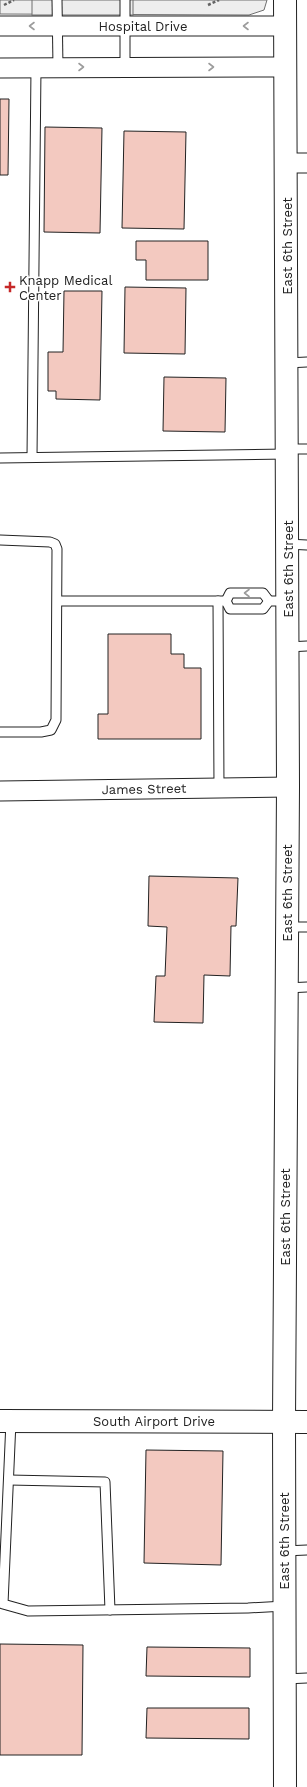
<svg xmlns="http://www.w3.org/2000/svg" width="307" height="1787" viewBox="0 0 307 1787" font-family="'Work Sans',sans-serif">
<style>
.green{fill:#eee;stroke:#6f6f6f}
.parking{fill:#ededed;stroke:#6f6f6f}
.building{fill:#f3c9c0;stroke:#222}
.lines{fill:none;stroke-linecap:round;stroke-linejoin:round}
.service-casing{stroke:#222;stroke-width:11}
.minor-casing{stroke:#222;stroke-width:21}
.tertiary-casing{stroke:#222;stroke-width:24}
.path{stroke:#646464;stroke-width:2.5;stroke-dasharray:3 2;stroke-linecap:butt}
.service{stroke:#fff;stroke-width:9}
.minor{stroke:#fff;stroke-width:19}
.tertiary{stroke:#fff;stroke-width:22}
.oneway{stroke:#9c9c9c}
.poi-dot{fill:#c62828;stroke:#fff;stroke-width:1.5}
.labels{text-anchor:middle;dominant-baseline:central;stroke-width:3;stroke-linejoin:round;paint-order:stroke}
.street-label{font-size:13px;fill:#222;stroke:#fff}
.poi-label{font-size:13px;fill:#222;stroke:#fff;text-anchor:start}
</style>
<rect width="100%" height="100%" fill="#fff"/>
<path class="green" d="M0 0H267L264 10 249 15 0 14Z"/>
<rect class="parking" x="32" y="0" width="101" height="15"/>
<g class="building">
<path d="M0 99H9L8 175H0Z"/>
<path d="M45 127 102 128 100 233 44 232Z"/>
<path d="M124 131 186 132 184 229 122 228Z"/>
<path d="M136 241H208V280H146V260H136Z"/>
<path d="M125 287 186 288 185 354 124 353Z"/>
<path d="M64 291H102L100 400 56 399V391H48V352H63Z"/>
<path d="M164 377 226 378 225 432 163 431Z"/>
<path d="M108 634H171V654H184V668H201V739H98V714H108Z"/>
<path d="M149 876 238 878 236 926H231L230 976 204 975 203 1023 154 1022 156 976H165L167 927 148 926Z"/>
<path d="M146 1450 223 1451 221 1565 144 1563Z"/>
<path d="M0 1644 83 1645 82 1755H0Z"/>
<path d="M147 1647 250 1648V1677L146 1676Z"/>
<path d="M147 1708H249V1739L146 1738Z"/>
</g>
<g class="lines">
<defs>
<g id="service">
<path d="M57 0 58 67"/>
<path d="M125 0V68"/>
<path d="M287 363 307 362"/>
<path d="M287 449H307"/>
<path d="M32 457 36 68"/>
<path d="M0 458 287 454"/>
<path d="M0 540 50 542 55 544 57 549 56 720 51 730 41 732H0"/>
<path d="M287 544 307 545"/>
<path d="M58 601H226"/>
<path d="M218 601 219 788"/>
<path d="M226 601 230 609H263L269 601H288"/>
<path d="M226 601 230 593H263L269 601"/>
<path d="M288 647 307 646"/>
<path d="M287 927H307"/>
<path d="M287 988 307 987"/>
<path d="M11 1421 3 1604 28 1611 248 1608 285 1606"/>
<path d="M9 1480 105 1482 110 1610"/>
<path d="M284 1551 307 1550"/>
<path d="M285 1679 307 1678"/>
</g>
<g id="minor">
<path d="M0 26H285"/>
<path d="M0 68 285 67"/>
<path d="M287 163H307"/>
<path d="M0 791 288 787"/>
</g>
<g id="tertiary">
<path d="M0 1421 307 1422"/>
<path d="M285 1787 284 1422 288 787 285 0"/>
</g>
</defs>
<use href="#service" class="service-casing"/>
<use href="#minor" class="minor-casing"/>
<use href="#tertiary" class="tertiary-casing"/>
<g class="path">
<path d="M4 5 14 0"/>
<path d="M208 5 219 0"/>
</g>
<use href="#service" class="service"/>
<use href="#minor" class="minor"/>
<use href="#tertiary" class="tertiary"/>
</g>
<defs><path id="oneway-chevron" d="M-2-3.5L2.5 0L-2 3.5" fill="none" stroke-width="1.6" stroke-linecap="round" stroke-linejoin="round"/></defs>
<g class="oneway">
<use href="#oneway-chevron" transform="translate(32 26) rotate(180)"/>
<use href="#oneway-chevron" transform="translate(246 26) rotate(-180)"/>
<use href="#oneway-chevron" transform="translate(81 67)"/>
<use href="#oneway-chevron" transform="translate(211 67)"/>
<use href="#oneway-chevron" transform="translate(247 593) rotate(-180)"/>
</g>
<path class="poi-dot" d="M8 281h4v4h4v4h-4v4h-4v-4h-4v-4h4z"/>
<g class="labels">
<g class="street-label">
<text x="143" y="26">Hospital Drive</text>
<text transform="translate(287 246) rotate(-90)">East 6th Street</text>
<text transform="translate(288 569) rotate(-90)">East 6th Street</text>
<text transform="translate(144 789) rotate(-1)">James Street</text>
<text transform="translate(287 893) rotate(-90)">East 6th Street</text>
<text transform="translate(285 1217) rotate(-90)">East 6th Street</text>
<text x="154" y="1421">South Airport Drive</text>
<text transform="translate(284 1541) rotate(-90)">East 6th Street</text>
</g>
<g class="poi-label">
<text x="19" y="280">Knapp Medical<tspan x="19" dy="15">Center</tspan></text>
</g>
</g>
</svg>
